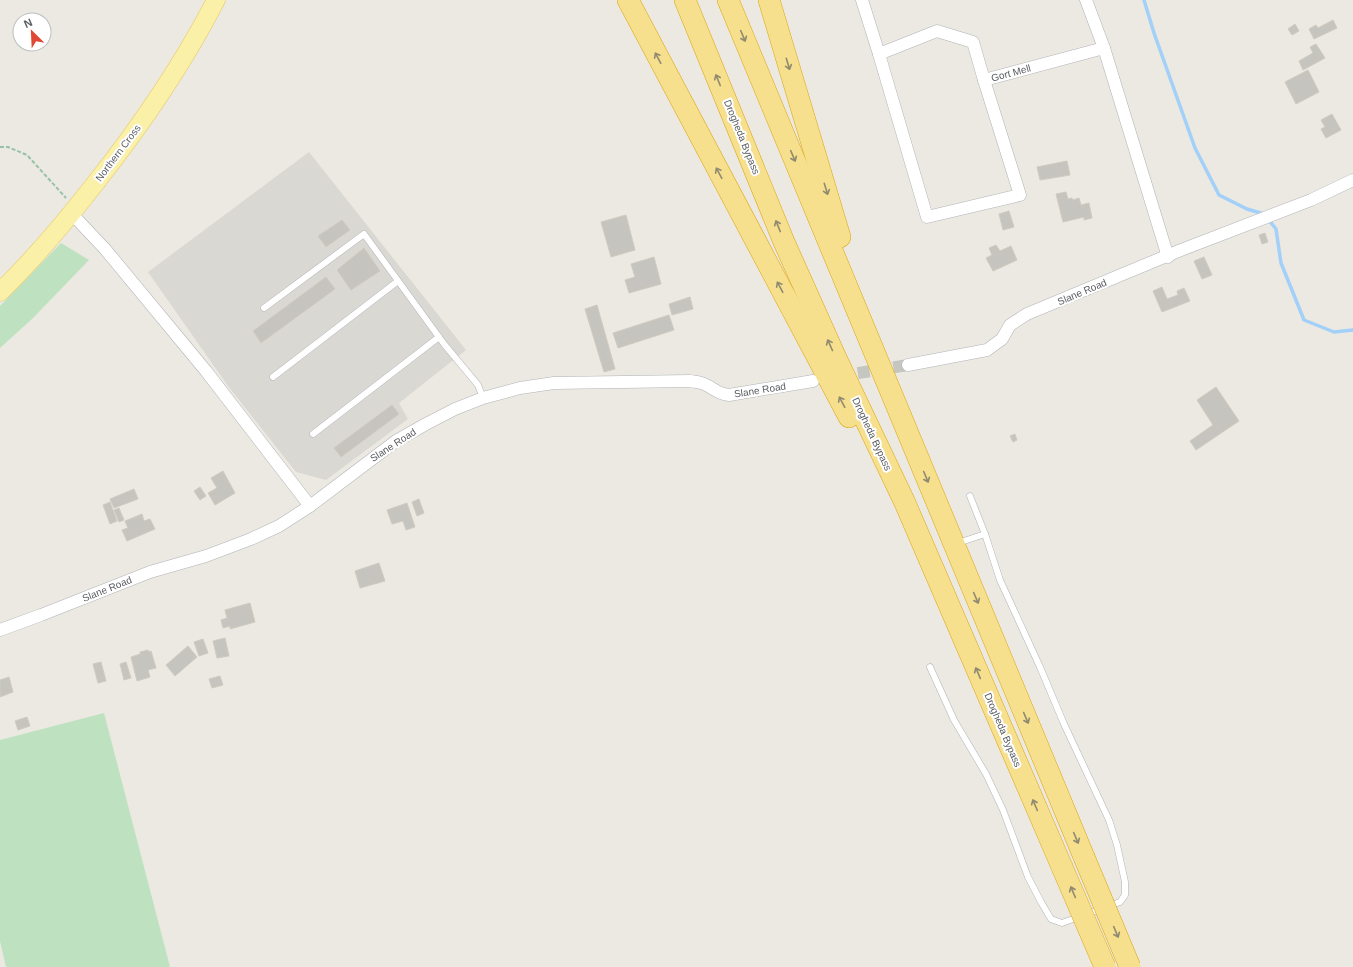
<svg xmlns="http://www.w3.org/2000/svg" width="1353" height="967" viewBox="0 0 1353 967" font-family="Helvetica,sans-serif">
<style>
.industrial{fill:#dad8d3}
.green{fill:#bee2c0}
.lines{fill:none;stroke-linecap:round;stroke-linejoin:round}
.stream{stroke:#a3d0f9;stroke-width:3.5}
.building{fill:#c6c4be;stroke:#d0cbc0}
.minor-tunnel{stroke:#c6c6c1;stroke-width:12;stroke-dasharray:12 6;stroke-linecap:butt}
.service-casing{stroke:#b1b3b8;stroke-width:7}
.minor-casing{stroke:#b1b3b8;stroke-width:13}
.primary-casing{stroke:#e8c65d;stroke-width:19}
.motorway-casing{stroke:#dea50e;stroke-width:22}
.path{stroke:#98c2a6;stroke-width:2;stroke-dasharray:4 2;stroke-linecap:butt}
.service{stroke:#fff;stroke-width:6}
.minor{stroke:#fff;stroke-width:12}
.primary{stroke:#faf0a7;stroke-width:18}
.motorway{stroke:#f6df8d;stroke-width:21}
.motorway-bridge-casing{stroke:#dea50e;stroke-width:22;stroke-linecap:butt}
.motorway-bridge{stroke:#f6df8d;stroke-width:21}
.oneway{stroke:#908a70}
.labels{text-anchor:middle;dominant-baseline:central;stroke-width:4;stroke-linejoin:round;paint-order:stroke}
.street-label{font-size:10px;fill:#595c61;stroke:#fff}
</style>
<rect width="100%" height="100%" fill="#ebe9e1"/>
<path class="industrial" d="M309 152 466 350 399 403 408 419 326 480 296 472 228 386 148 272Z"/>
<g class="green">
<path d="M61 243 89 260 33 318 0 348V306Z"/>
<path d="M104 713 170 967H6L0 941V740Z"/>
</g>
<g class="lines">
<g class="stream">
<path d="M1144 0 1154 33 1195 148 1219 195 1247 209 1264 214"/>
<path d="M1268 219 1276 229 1281 263 1304 320 1334 332 1353 330"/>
</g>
</g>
<g class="building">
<path d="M1333 20 1337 28 1314 39 1309 29 1316 25 1318 28Z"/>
<path d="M1295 24 1299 31 1292 35 1288 29Z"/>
<path d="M1316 44 1325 58 1303 70 1299 61 1313 53 1310 47Z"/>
<path d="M1308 70 1319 92 1296 104 1285 82Z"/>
<path d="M1332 114 1341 130 1326 138 1321 129 1325 127 1321 120Z"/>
<path d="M1067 161 1070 175 1040 180 1037 167Z"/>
<path d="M1066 192 1068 199 1072 198 1073 200 1079 198 1081 205 1089 203 1092 218 1084 220V217L1063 222 1056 194Z"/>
<path d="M1009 211 1014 227 1003 230 999 214Z"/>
<path d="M626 215 635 250 611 257 601 222Z"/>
<path d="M342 220 350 230 326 247 318 236Z"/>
<path d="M1265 233 1268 242 1262 244 1259 235Z"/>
<path d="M996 245 1000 251 1011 246 1017 260 993 271 986 258 992 255 989 248Z"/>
<path d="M364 248 380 271 351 290 337 270Z"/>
<path d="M654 257 661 284 629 293 625 280 635 277 631 264Z"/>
<path d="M1204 257 1212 275 1202 279 1194 261Z"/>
<path d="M326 277 335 289 261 343 253 331Z"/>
<path d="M1162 287 1167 299 1178 295 1177 291 1184 288 1190 301 1162 312 1153 291Z"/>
<path d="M690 297 693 309 672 315 669 304Z"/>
<path d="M597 305 615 369 604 372 585 309Z"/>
<path d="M669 315 674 330 618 348 613 333Z"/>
<path d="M1216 387 1239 421 1196 450 1190 441 1213 425 1197 400Z"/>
<path d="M392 405 399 414 341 457 334 448Z"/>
<path d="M1015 434 1017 440 1013 442 1010 436Z"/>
<path d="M223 471 235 493 215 505 208 493 217 488 211 478Z"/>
<path d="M200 487 206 496 200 500 194 491Z"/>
<path d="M134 489 138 499 114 508 110 499Z"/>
<path d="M419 499 424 513 417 516 412 502Z"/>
<path d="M110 502 117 521 110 524 103 505Z"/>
<path d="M407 503 415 527 406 530 403 521 392 524 387 510Z"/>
<path d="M119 508 124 520 119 522 114 510Z"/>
<path d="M142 514 144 521 150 519 155 529 127 541 122 530 128 528 125 521Z"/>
<path d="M379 563 385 581 360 588 355 571Z"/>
<path d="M250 603 255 622 230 629V626L223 628 221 620 227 618 225 610Z"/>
<path d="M225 638 229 656 217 658 213 641Z"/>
<path d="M203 639 208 653 199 656 194 642Z"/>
<path d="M188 646 197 657 175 676 166 665Z"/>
<path d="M148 650 149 652 151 651 156 668 148 670 150 677 137 681 131 657 140 654V652Z"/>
<path d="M101 662 106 681 98 683 93 664Z"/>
<path d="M126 662 131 678 124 680 120 664Z"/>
<path d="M220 676 223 685 212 688 209 679Z"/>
<path d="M9 677 13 692 0 697V680Z"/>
<path d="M27 717 30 726 18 730 15 721Z"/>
</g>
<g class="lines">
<path class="minor-tunnel" d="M840 376 908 365"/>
<defs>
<g id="service">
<path d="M264 308 364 234 444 344 478 385 483 398"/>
<path d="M273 377 398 281"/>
<path d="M313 434 439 337"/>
<path d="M970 496 985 534"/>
<path d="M930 667 954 720 986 774 1003 810 1028 877 1041 902 1051 919 1062 923 1120 902 1125 895V882L1117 845 1109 820 1064 724 1040 667 1000 580 985 534 958 543"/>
</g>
<g id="minor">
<path d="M862 0 879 54 937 31 973 42 984 80 1104 48"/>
<path d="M1086 0 1104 48 1168 257"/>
<path d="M879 54 927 217 1020 195 984 80"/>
<path d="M72 214 105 249 206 371 310 506"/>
<path d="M908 365 987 350 1002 339 1010 325 1027 314 1181 250 1311 200 1353 180"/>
<path d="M0 630 41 615 150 572 206 556 251 539 279 526 310 506 396 441 426 424 455 409 483 398 520 388 554 383 690 381C695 382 700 382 704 384 714 388 717 394 729 395L813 381"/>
</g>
<path id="primary" d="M0 292C34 259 65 222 94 185 140 127 182 66 216 0"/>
<g id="motorway">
<path d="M628 0 849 417"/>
<path d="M685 0 784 242 836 358 905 503 1062 867"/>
<path d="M728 0 1084 857"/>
<path d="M769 0 840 237"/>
</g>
</defs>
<use href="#service" class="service-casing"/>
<use href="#minor" class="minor-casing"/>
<use href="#primary" class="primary-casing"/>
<use href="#motorway" class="motorway-casing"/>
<path class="path" d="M0 147H8L27 155 66 198"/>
<use href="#service" class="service"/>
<use href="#minor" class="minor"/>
<use href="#primary" class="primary"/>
<use href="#motorway" class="motorway"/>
<defs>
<g id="motorway-bridge">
<path d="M1084 857 1130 967"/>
<path d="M1062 867 1105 967"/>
</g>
</defs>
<use href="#motorway-bridge" class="motorway-bridge-casing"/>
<use href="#motorway-bridge" class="motorway-bridge"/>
</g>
<defs><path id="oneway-shaft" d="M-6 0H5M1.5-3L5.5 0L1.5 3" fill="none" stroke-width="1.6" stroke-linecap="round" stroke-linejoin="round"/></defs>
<g class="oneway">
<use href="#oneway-shaft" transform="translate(743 36) rotate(67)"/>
<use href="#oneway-shaft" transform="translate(658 58) rotate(-118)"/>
<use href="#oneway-shaft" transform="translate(788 64) rotate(73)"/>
<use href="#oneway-shaft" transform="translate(718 80) rotate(-112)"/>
<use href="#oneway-shaft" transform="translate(793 156) rotate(67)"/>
<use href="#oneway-shaft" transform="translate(719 173) rotate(-118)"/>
<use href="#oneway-shaft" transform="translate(826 189) rotate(73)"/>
<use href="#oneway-shaft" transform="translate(778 226) rotate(-112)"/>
<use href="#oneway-shaft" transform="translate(780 287) rotate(-118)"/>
<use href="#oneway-shaft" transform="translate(830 345) rotate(-114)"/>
<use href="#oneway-shaft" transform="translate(842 402) rotate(-118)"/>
<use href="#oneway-shaft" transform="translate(926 477) rotate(67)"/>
<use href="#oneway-shaft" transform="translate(976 598) rotate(67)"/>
<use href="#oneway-shaft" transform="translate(978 673) rotate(-113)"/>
<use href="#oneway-shaft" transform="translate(1026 718) rotate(67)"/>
<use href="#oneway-shaft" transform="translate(1035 805) rotate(-113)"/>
<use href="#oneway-shaft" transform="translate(1076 838) rotate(67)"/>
<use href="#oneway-shaft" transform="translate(1073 892) rotate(-113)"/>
<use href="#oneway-shaft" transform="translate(1116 932) rotate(67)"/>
</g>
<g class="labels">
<g class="street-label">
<text transform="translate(1011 73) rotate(-15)">Gort Mell</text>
<text transform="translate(742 137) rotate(68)">Drogheda Bypass</text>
<text transform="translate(118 153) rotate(-53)">Northern Cross</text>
<text transform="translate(1082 292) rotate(-23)">Slane Road</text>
<text transform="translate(760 390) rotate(-9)">Slane Road</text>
<text transform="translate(872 434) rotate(65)">Drogheda Bypass</text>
<text transform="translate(393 445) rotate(-33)">Slane Road</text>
<text transform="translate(107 589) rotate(-22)">Slane Road</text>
<text transform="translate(1003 730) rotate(67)">Drogheda Bypass</text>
</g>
</g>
<g transform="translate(32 32) rotate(336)"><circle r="19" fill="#ffffff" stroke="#bdbec0"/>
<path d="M0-3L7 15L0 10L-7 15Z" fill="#de4834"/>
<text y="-6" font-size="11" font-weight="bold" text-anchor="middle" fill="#595c61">N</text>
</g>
</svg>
